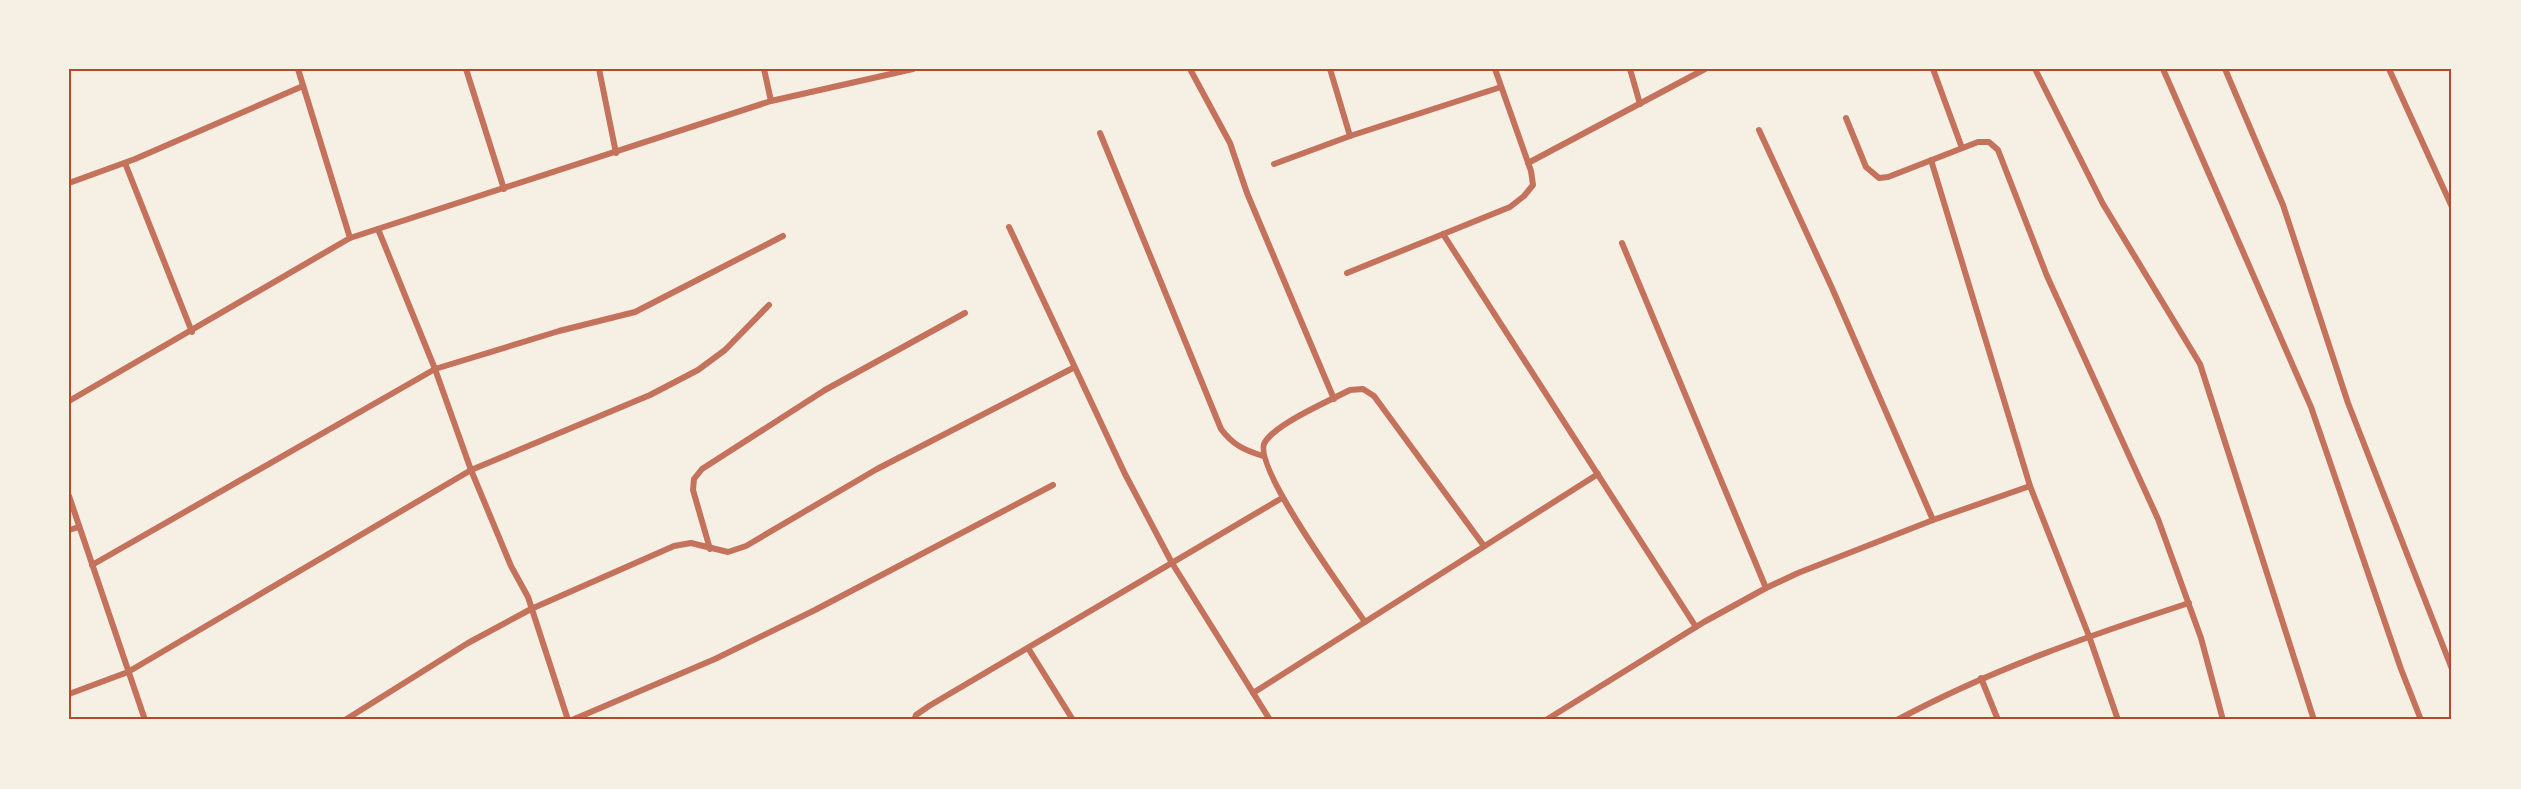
<svg xmlns="http://www.w3.org/2000/svg" width="2521" height="789" viewBox="0 0 2521 789" font-family="'Noto Sans',sans-serif">
<style>
.lines{fill:none;stroke-linecap:round;stroke-linejoin:round}
.minor{stroke:#c5725c;stroke-width:6}
.neatline{fill:none;stroke:#b5482f;stroke-width:2}
</style>
<rect width="100%" height="100%" fill="#f6efe4"/>
<g class="lines">
<g class="minor">
<path d="M298 69 350 238"/>
<path d="M466 69 504 189"/>
<path d="M599 69 616 153"/>
<path d="M764 69 771 101"/>
<path d="M1190 69 1230 143 1247 193 1334 399"/>
<path d="M1330 69 1350 136"/>
<path d="M1630 69 1640 104"/>
<path d="M1933 69 1962 148"/>
<path d="M2035 69 2103 204 2200 364 2314 720"/>
<path d="M2163 69 2311 407 2401 669 2421 720"/>
<path d="M2225 69 2283 205 2348 403 2452 669"/>
<path d="M2389 69 2452 207"/>
<path d="M1846 118 1866 167 1879 178 1888 177 1978 142H1989L1998 150 2047 276 2158 519 2201 638 2223 720"/>
<path d="M1759 130 1832 288 1933 520"/>
<path d="M1100 133 1221 429C1233 445 1244 450 1263 456"/>
<path d="M1931 160 2030 486 2089 636 2118 720"/>
<path d="M125 163 192 332"/>
<path d="M1528 163 1705 69"/>
<path d="M1274 164 1350 136 1501 87"/>
<path d="M69 183 135 159 303 86"/>
<path d="M1009 227 1125 474 1172 563 1270 720"/>
<path d="M378 229 435 369 471 470 511 566 528 597 568 720"/>
<path d="M1443 234 1696 627"/>
<path d="M1622 243 1766 588"/>
<path d="M1347 273 1510 207 1524 196 1533 185 1531 171 1495 69"/>
<path d="M69 401 350 238 771 101 913 69"/>
<path d="M69 496 145 720"/>
<path d="M69 530 79 527"/>
<path d="M710 549 693 490 694 479 702 469 825 390 965 313"/>
<path d="M92 565 435 369 559 331 635 312 783 236"/>
<path d="M1365 622C1348 597 1250 464 1265 442 1277 423 1329 401 1350 390L1363 389 1374 396 1484 546"/>
<path d="M1028 648 1073 720"/>
<path d="M1981 678 1998 720"/>
<path d="M1253 693 1598 474"/>
<path d="M69 694 128 672 471 470 650 395 698 370 725 350 769 305"/>
<path d="M345 720 468 643 531 609 674 546 691 543 728 552 746 546 877 469 1073 368"/>
<path d="M572 720 715 659 815 610 1053 485"/>
<path d="M914 720 916 715 929 706 1282 498"/>
<path d="M1546 720 1704 622 1766 588 1798 573 1933 520 2030 486"/>
<path d="M1897 720C1990 670 2088 636 2189 603"/>
</g>
</g>
<rect width="2521" height="789" fill="none" stroke="#f6efe4" stroke-width="141"/>
<rect x="70" y="70" width="2380" height="648" class="neatline"/>
</svg>
